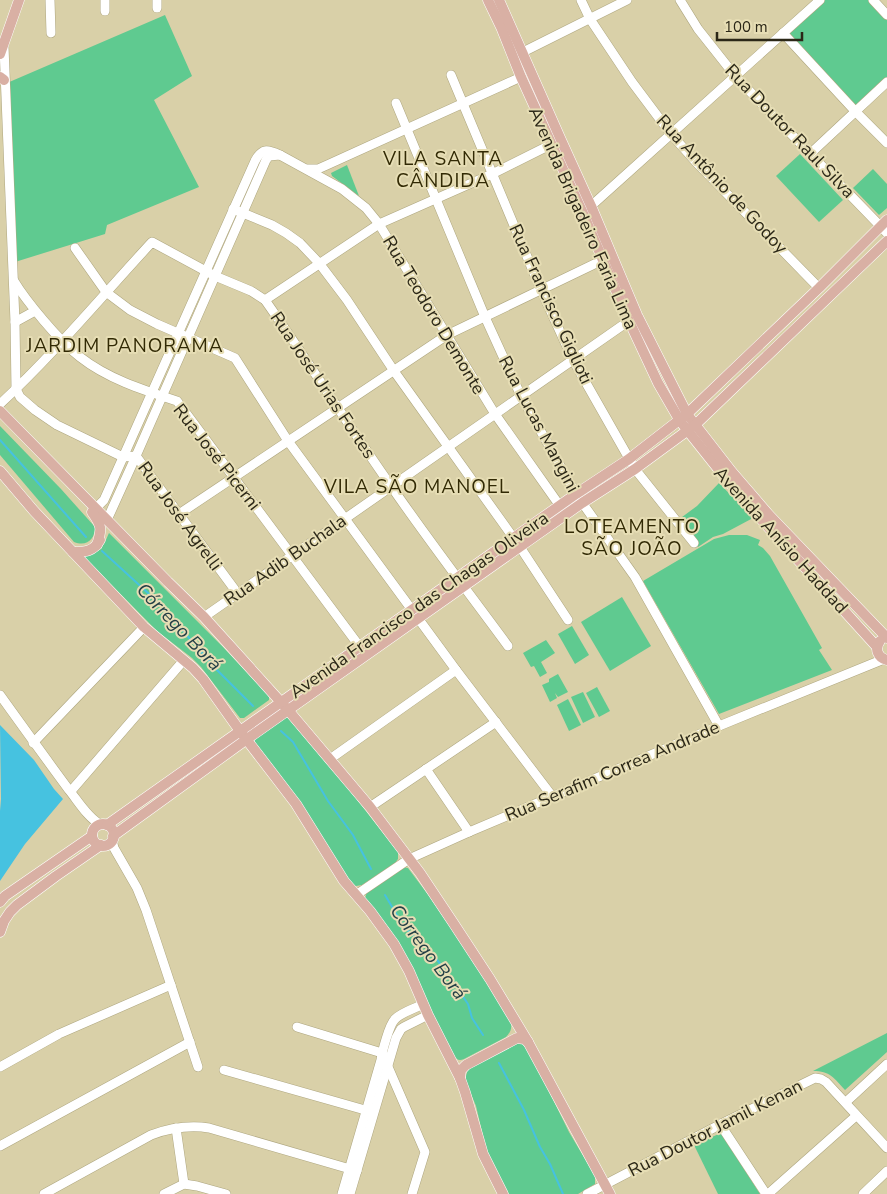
<svg xmlns="http://www.w3.org/2000/svg" width="887" height="1194" viewBox="0 0 887 1194" font-family="'Nunito Sans',sans-serif">
<style>
.green{fill:#5fca90}
.water{fill:#46c2e0}
.lines{fill:none;stroke-linecap:round;stroke-linejoin:round}
.stream{stroke:#46c2e0;stroke-width:2}
.minor-casing{stroke:#aea67f;stroke-width:10}
.major-casing{stroke:#fff;stroke-width:11}
.minor{stroke:#fff;stroke-width:9}
.major{stroke:#d9b0a4;stroke-width:10}
.labels{text-anchor:middle;dominant-baseline:central;stroke-width:4;stroke-linejoin:round;paint-order:stroke}
.street-label{font-size:18px;fill:#2b2717;stroke:#e6ddb4}
.neighbourhood-label{font-size:19px;letter-spacing:1px;fill:#312904;stroke:#e6ddb4}
.water-label{font-size:19px;font-style:italic;fill:#243f46;stroke:#e6ddb4}
</style>
<rect width="100%" height="100%" fill="#d9d0a8"/>
<g class="green">
<path d="M824 0H870L887 19V77L856 106 788 33Z"/>
<path d="M165 15 192 76 154 100 199 187 107 225 105 234 15 262 7 83Z"/>
<path d="M800 154 843 200 819 222 776 176Z"/>
<path d="M347 165 359 196 332 176 331 173Z"/>
<path d="M873 169 887 184V208L879 215 853 188Z"/>
<path d="M0 426 61 489 95 527C95 539 87 547 74 542L0 455Z"/>
<path d="M719 483 753 518 723 534 713 537 698 547 678 520 697 506Z"/>
<path d="M109 533 222 646 268 695 269 697V700L244 718H240L201 667 192 658 157 631 84 557C101 551 102 549 109 533Z"/>
<path d="M729 535H747L760 540 758 545 763 548 770 556 822 648 819 650 832 670 719 714 643 581 714 539Z"/>
<path d="M622 597 651 646 610 671 581 622Z"/>
<path d="M572 626 589 655 575 664 558 634Z"/>
<path d="M546 640 555 653 541 662 547 673 540 677 534 666 531 667 523 653Z"/>
<path d="M558 674 568 692 558 697 555 693 557 698 550 702 542 685 549 682V679Z"/>
<path d="M597 687 610 711 599 717 586 693Z"/>
<path d="M583 692 595 717 583 723 571 697Z"/>
<path d="M568 699 581 725 569 731 557 705Z"/>
<path d="M286 717 288 718 347 787 398 852V859L395 863 362 885 356 886 352 885 254 742 255 739Z"/>
<path d="M402 867 408 868 429 896 463 946 497 999 511 1023C512 1029 510 1033 506 1037L464 1059C459 1061 457 1060 453 1055L365 898 367 892Z"/>
<path d="M887 1033V1052L845 1090C834 1078 830 1071 813 1071Z"/>
<path d="M519 1043 523 1044 528 1049 569 1132 595 1176V1184L578 1194H509L487 1153 476 1106 466 1082V1076L468 1069Z"/>
<path d="M721 1133 760 1194H718L694 1145Z"/>
</g>
<path class="water" d="M0 725 34 760 54 789 63 799 25 844 0 881V811L1 799Z"/>
<g class="lines">
<g class="stream">
<path d="M0 440 86 537"/>
<path d="M102 551 160 604 215 668 253 706"/>
<path d="M281 731 293 742 328 801 353 835 371 869"/>
<path d="M385 895 404 927 428 949 442 966 468 1004 472 1018 483 1035"/>
<path d="M499 1063 524 1110 540 1147 550 1164 563 1194"/>
</g>
<defs>
<g id="minor">
<path d="M50 0 51 33"/>
<path d="M105 0V11"/>
<path d="M581 0 590 19 632 82 671 134 696 162 819 288"/>
<path d="M680 0 698 29 736 77 887 233"/>
<path d="M873 0 887 15"/>
<path d="M157 8V0"/>
<path d="M783 33 855 111 887 143"/>
<path d="M4 47 15 322 16 389 20 397 35 410 57 425 123 457 136 456 238 594"/>
<path d="M523 52 627 0"/>
<path d="M451 75 541 290 573 360 635 469 694 543"/>
<path d="M396 103 485 317 521 396 576 494 635 577 719 726"/>
<path d="M811 153 887 82"/>
<path d="M308 169H318L327 165 521 77"/>
<path d="M591 206 820 0"/>
<path d="M233 209 272 225 286 233 300 243 319 263 347 300 394 371 520 547 568 620"/>
<path d="M75 248 106 292 130 310 157 324 235 358 288 441 456 670 552 796"/>
<path d="M14 281C23 296 33 308 44 321 55 334 66 346 80 357 108 379 143 390 177 401L363 651"/>
<path d="M265 300 379 224 492 174 556 142"/>
<path d="M15 322 35 311"/>
<path d="M0 404C54 354 102 296 152 242L215 276 251 291 265 300C308 361 348 425 391 486 429 541 469 593 508 646"/>
<path d="M95 508 99 505 104 500 255 161C262 148 267 149 280 155L342 189 366 208 379 224 495 414 560 506"/>
<path d="M179 514 447 335 609 257"/>
<path d="M107 520 136 456 266 160 269 156 280 155"/>
<path d="M204 617 633 318"/>
<path d="M0 695C23 727 46 759 69 790 78 801 88 818 100 824"/>
<path d="M33 743 144 627"/>
<path d="M330 759 456 670"/>
<path d="M426 769 469 832"/>
<path d="M71 791 184 660"/>
<path d="M370 807 496 722"/>
<path d="M112 840 114 848 137 888 146 910 198 1067"/>
<path d="M356 895 409 859 469 832 719 726 884 659"/>
<path d="M297 1027 382 1053 425 1152 412 1194"/>
<path d="M0 1067 59 1034 171 985"/>
<path d="M224 1070 372 1112"/>
<path d="M846 1102 887 1064"/>
<path d="M720 1124 766 1194"/>
<path d="M176 1128 184 1184"/>
<path d="M0 1146 190 1042"/>
<path d="M44 1194 151 1135C170 1128 189 1125 209 1128L357 1171"/>
<path d="M164 1194 184 1184 197 1186 226 1194"/>
<path d="M342 1194 381 1060C382 1052 389 1025 395 1019 402 1012 414 1009 423 1004"/>
<path d="M350 1194 396 1038 401 1029 404 1027 428 1015"/>
<path d="M587 1194 727 1121 815 1078 821 1079 826 1082 887 1148"/>
<path d="M768 1194 856 1116"/>
<path d="M863 1194 887 1171"/>
</g>
<g id="major">
<path d="M488 0 501 27 521 77 582 211 629 321 658 383 680 421 727 480 760 518 877 647"/>
<path d="M499 0 561 140 591 206 637 315 687 414 732 472 769 515 887 638"/>
<path d="M0 54 19 0"/>
<path d="M0 77 4 80"/>
<path d="M0 411 168 582 204 617 288 710 370 807 420 873 454 924 490 979 528 1042 610 1194"/>
<path d="M0 471 34 511 144 627 193 668 203 679 240 731 296 804 344 881 370 911 394 944 409 971 428 1015 460 1078 465 1092 483 1154 503 1194"/>
<path d="M92 512C102 526 102 529 97 545"/>
<path d="M73 552C85 552 93 552 100 540"/>
<path d="M880 641C874 649 878 658 887 660"/>
<circle cx="103" cy="835" r="11"/>
<path d="M107 825 576 494 629 459 687 414 819 288 887 220"/>
<path d="M113 836 247 739 582 503 635 469 695 425 887 241"/>
<path d="M0 902 5 896 92 836"/>
<path d="M0 932 4 921 10 912 17 905 56 876 101 845"/>
<path d="M460 1078 461 1070 466 1065 517 1038 524 1039 528 1042"/>
</g>
</defs>
<use href="#minor" class="minor-casing"/>
<use href="#major" class="major-casing"/>
<use href="#minor" class="minor"/>
<use href="#major" class="major"/>
</g>
<g class="labels">
<g class="street-label">
<text transform="translate(790 131) rotate(46)">Rua Doutor Raul Silva</text>
<text transform="translate(722 184) rotate(47)">Rua Antônio de Godoy</text>
<text transform="translate(583 218) rotate(66)">Avenida Brigadeiro Faria Lima</text>
<text transform="translate(551 304) rotate(65)">Rua Francisco Giglioti</text>
<text transform="translate(434 315) rotate(59)">Rua Teodoro Demonte</text>
<text transform="translate(323 385) rotate(56)">Rua José Urias Fortes</text>
<text transform="translate(539 424) rotate(62)">Rua Lucas Mangini</text>
<text transform="translate(217 457) rotate(52)">Rua José Picerni</text>
<text transform="translate(180 516) rotate(54)">Rua José Agrelli</text>
<text transform="translate(781 540) rotate(48)">Avenida Anísio Haddad</text>
<text transform="translate(285 560) rotate(-35)">Rua Adib Buchala</text>
<text transform="translate(419 605) rotate(-35)">Avenida Francisco das Chagas Oliveira</text>
<text transform="translate(612 771) rotate(-23)">Rua Serafim Correa Andrade</text>
<text transform="translate(715 1128) rotate(-27)">Rua Doutor Jamil Kenan</text>
</g>
<g class="neighbourhood-label">
<text x="443" y="159">VILA SANTA<tspan x="443" dy="22">CÂNDIDA</tspan></text>
<text x="125" y="346">JARDIM PANORAMA</text>
<text x="417" y="487">VILA SÃO MANOEL</text>
<text x="632" y="527">LOTEAMENTO<tspan x="632" dy="22">SÃO JOÃO</tspan></text>
</g>
<g class="water-label">
<text transform="translate(179 627) rotate(46)">Córrego Borá</text>
<text transform="translate(428 952) rotate(53)">Córrego Borá</text>
</g>
</g>
<path d="M717 32v8h85v-8" fill="none" stroke="#2b2717" stroke-width="2.5"/>
<text x="724" y="32" font-size="15" fill="#2b2717" stroke="#e6ddb4" stroke-width="4" paint-order="stroke">100 m</text>
</svg>
